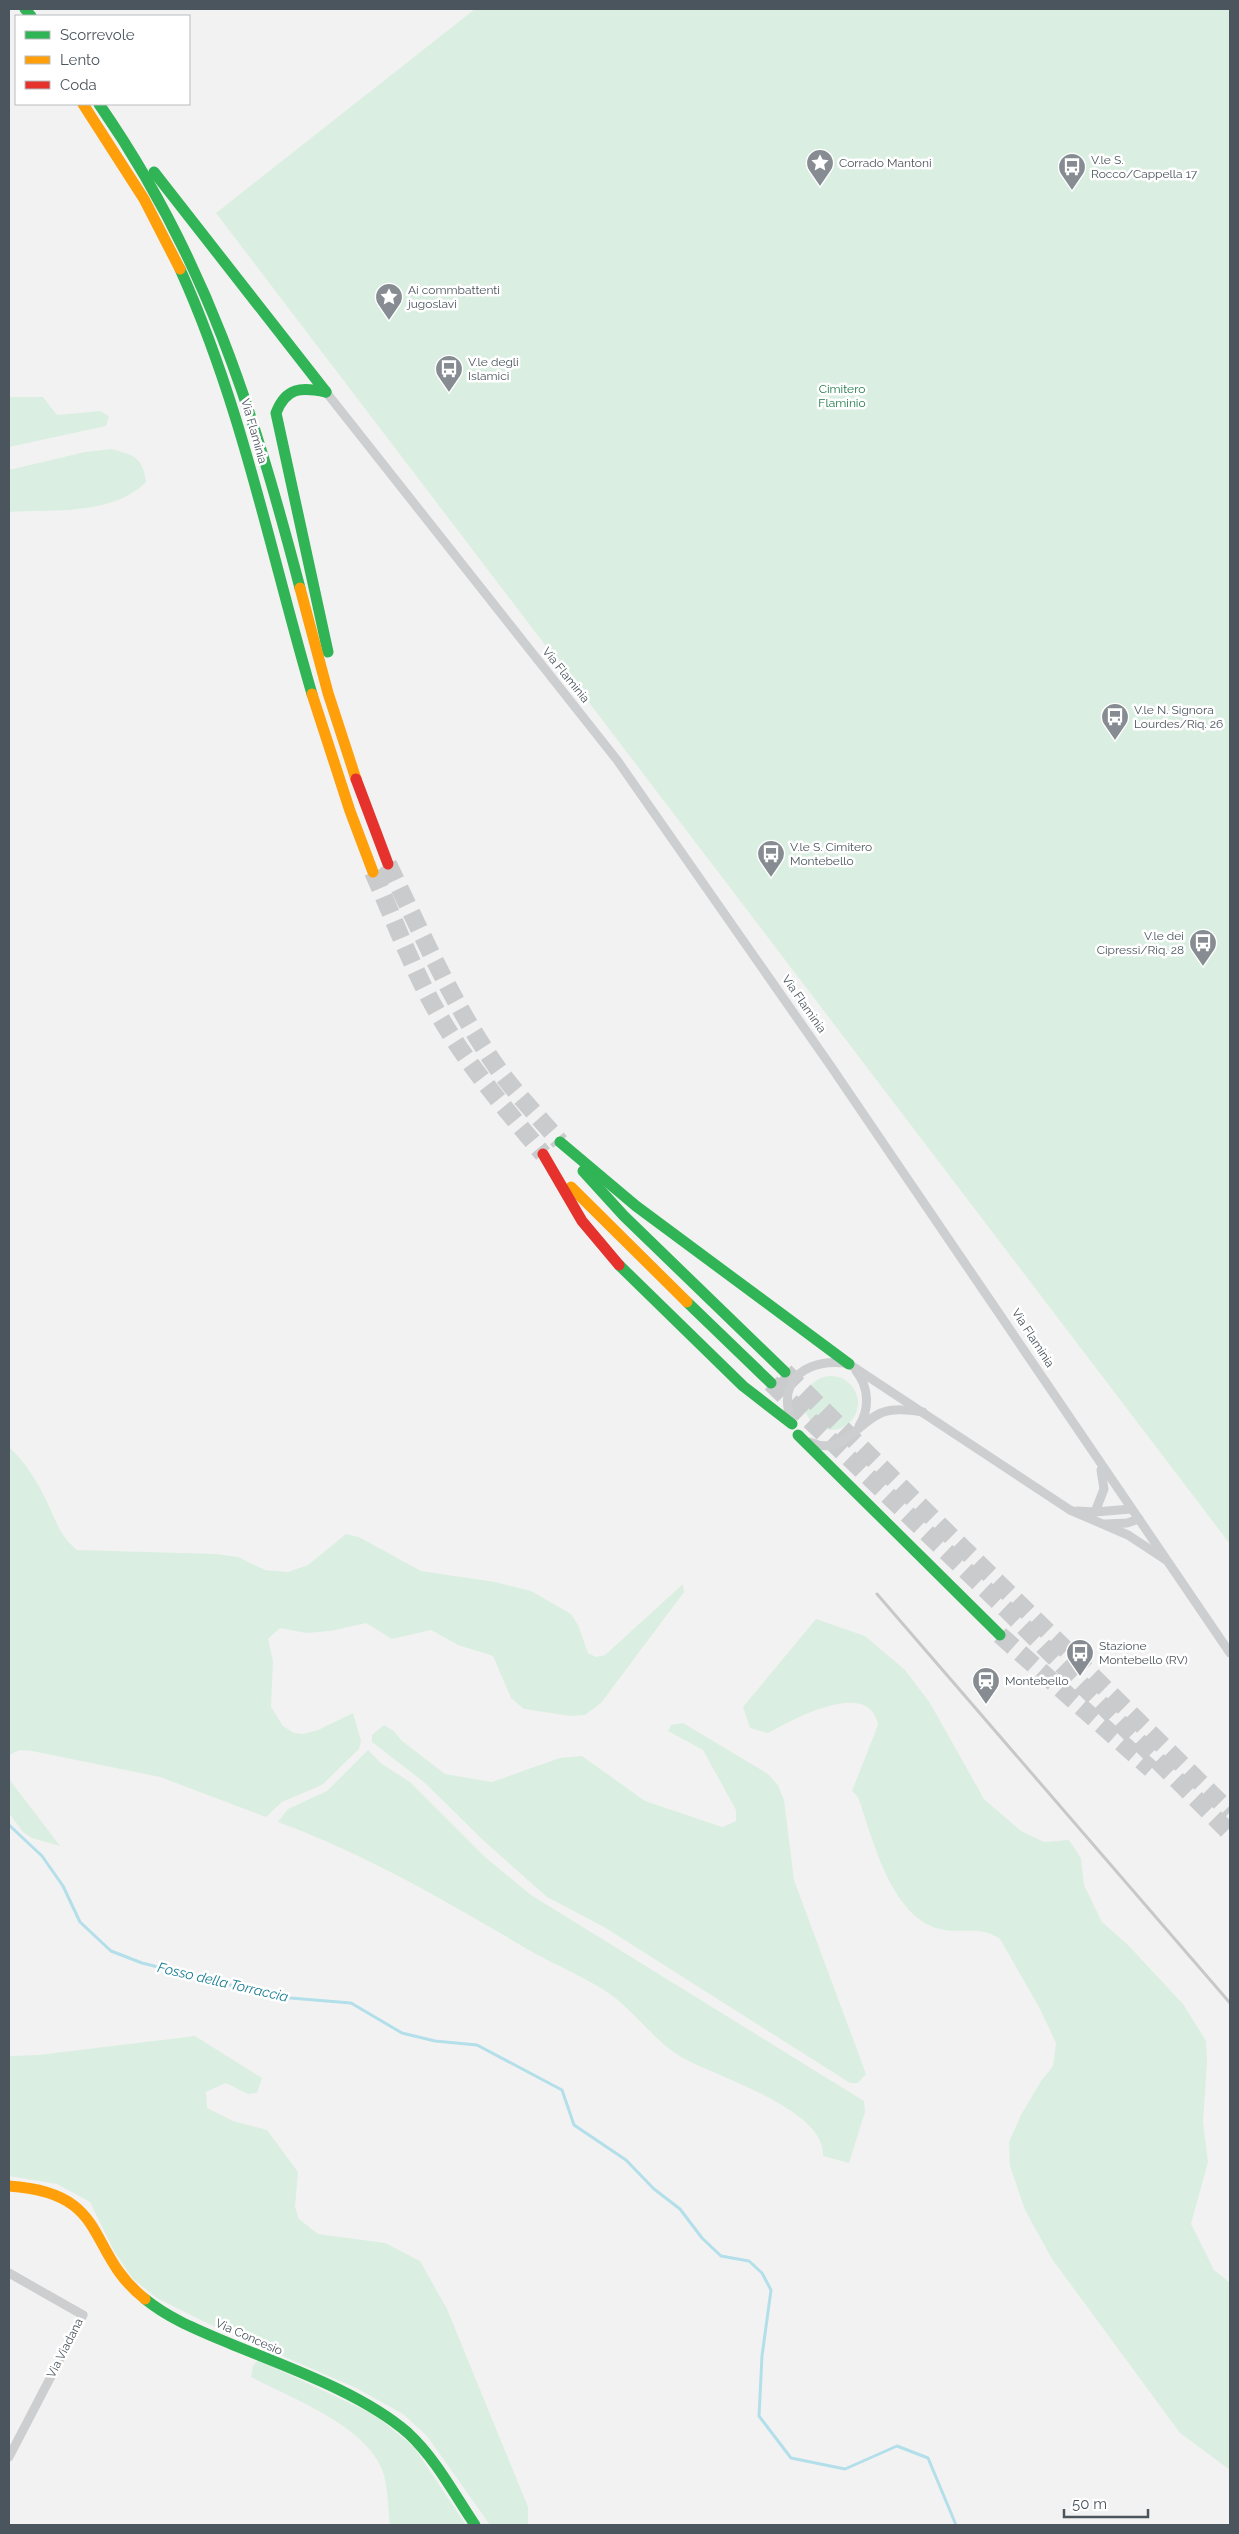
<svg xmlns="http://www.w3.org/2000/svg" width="1239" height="2534" viewBox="0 0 1239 2534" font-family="Raleway,sans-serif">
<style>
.green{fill:#daefe1}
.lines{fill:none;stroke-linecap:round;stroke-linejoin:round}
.stream{stroke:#b2dfe9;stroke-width:3}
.highway-tunnel{stroke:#c9cbcd;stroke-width:18;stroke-dasharray:18 9;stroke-linecap:butt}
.street{stroke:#ccced0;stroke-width:9}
.fast{stroke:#30b455;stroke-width:11}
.slow{stroke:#ff9f0a;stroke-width:11}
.jam{stroke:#e5322d;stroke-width:11}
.rail{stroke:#c7c8ca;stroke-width:3}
.labels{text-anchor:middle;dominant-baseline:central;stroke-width:5;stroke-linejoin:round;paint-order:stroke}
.poi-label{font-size:12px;fill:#4b555d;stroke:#fff;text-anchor:start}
.park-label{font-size:12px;fill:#207a4a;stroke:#fff}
.street-label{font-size:12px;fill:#4b555d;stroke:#fff}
.water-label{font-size:14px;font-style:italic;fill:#197e93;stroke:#fff}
</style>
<rect width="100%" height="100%" fill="#f3f2f2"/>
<g class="green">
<path d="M475 9H1230V1544L216 213Z"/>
<path d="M9 397H43L57 415 100 411 109 416 106 426 9 447Z"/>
<path d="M111 449C134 455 143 457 146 482 112 516 53 509 9 512V470L85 452Z"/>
<circle cx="831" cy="1403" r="27"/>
<path d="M9 1447C24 1461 36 1479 45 1498 56 1519 58 1534 77 1550L216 1554 238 1557 265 1570 288 1572 308 1565 346 1534 359 1537 421 1571 495 1582 531 1591 571 1614 578 1625 588 1653 596 1657 605 1655 683 1584 684 1592 601 1703 585 1715 570 1716 524 1709 511 1698 493 1656 458 1645 431 1630 392 1639 366 1623 331 1631 306 1633 280 1628 268 1639 273 1661 271 1707 283 1726 294 1733 303 1734 318 1730 353 1713 361 1741 359 1749 322 1785 282 1802 266 1817 160 1777 32 1751 20 1750 9 1755Z"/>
<path d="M816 1619 865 1636 905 1670 930 1703 984 1799 1021 1831 1044 1842 1069 1840 1081 1858 1084 1885 1102 1922 1128 1945 1183 2004 1206 2041 1207 2062 1203 2122 1208 2162 1191 2224 1214 2270 1230 2283V2470L1180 2433 1052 2259 1025 2210 1010 2166 1009 2142 1021 2115 1041 2081 1053 2066 1056 2043 1039 2007 1000 1939C982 1926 965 1933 945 1930 892 1923 873 1839 858 1797L852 1791 878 1725C869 1677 793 1720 768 1733L750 1728 743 1707Z"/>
<path d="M683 1723 768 1774 778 1785 784 1800 794 1880 866 2074 858 2083H850L604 1927 547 1897 485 1842 425 1783 372 1742V1735L384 1725 394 1731 401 1740 445 1774 492 1782 560 1758 582 1756 645 1801 722 1827 736 1821V1810L703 1750 668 1731 671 1725Z"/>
<path d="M368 1750 382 1764 410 1782 486 1858 531 1895 864 2101 865 2112 849 2163 823 2156C826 2109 716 2077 681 2057 653 2040 634 2010 607 1992 584 1977 558 1966 534 1953 451 1904 368 1855 278 1822L288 1809 327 1791Z"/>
<path d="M9 1779 60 1846 32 1838 23 1832 9 1813Z"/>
<path d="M195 2036 262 2078 257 2093 248 2094 226 2083 206 2092 207 2108 233 2121 267 2130 298 2172 295 2207 299 2219 318 2234 385 2243 420 2261 447 2309 528 2507V2525H490L427 2436 403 2414 356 2388 207 2323 157 2298 133 2279 114 2251 90 2202 57 2184 9 2176V2056L38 2055Z"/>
<path d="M258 2360 375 2415 414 2447 466 2525H390C388 2509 388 2491 384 2475 370 2427 292 2399 251 2377L253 2366Z"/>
</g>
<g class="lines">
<path class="stream" d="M9 1825 42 1856 63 1886 80 1922 111 1951 142 1963 278 1997 351 2003 402 2033 435 2041 477 2045 562 2090 574 2125 626 2160 654 2189 680 2209 702 2238 721 2256 749 2261 762 2273 771 2290 762 2356 759 2416 791 2458 845 2469 897 2446 928 2458 956 2525"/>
<g class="highway-tunnel">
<path d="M388 864C421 932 452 1003 496 1066 515 1093 539 1117 560 1142"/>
<path d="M373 872C396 924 416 979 446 1027 474 1073 509 1113 543 1154"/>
<path d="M785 1372 1230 1812"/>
<path d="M771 1383 1009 1612 1230 1833"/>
<path d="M1000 1635 1151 1769"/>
</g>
<g class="street">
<path d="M326 392 617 760 830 1065 1230 1653"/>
<path d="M856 1371C869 1387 870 1409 859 1426"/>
<path d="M791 1420C776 1377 811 1357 849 1364L1070 1510 1128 1535 1166 1560"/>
<path d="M810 1442C843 1457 855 1424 881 1413 894 1408 909 1410 923 1412"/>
<path d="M1077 1511 1095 1512 1131 1509"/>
<path d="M1095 1512 1104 1489 1101 1470"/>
<path d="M1105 1524 1127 1523 1139 1519"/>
<path d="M9 2273 83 2315 9 2457"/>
</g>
<g class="fast">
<path d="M25 9 31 16"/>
<path d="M99 104C206 258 253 409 300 588"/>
<path d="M154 172 326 392"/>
<path d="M180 269C242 406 270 551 312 694"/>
<path d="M326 392C301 387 286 387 276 413L328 652"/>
<path d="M560 1142 636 1206 849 1364"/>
<path d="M583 1171 624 1216 785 1372"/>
<path d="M619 1265 743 1386 792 1424"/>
<path d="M687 1302 771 1383"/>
<path d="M798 1435 1000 1635"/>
<path d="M145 2299C167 2317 193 2328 219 2339 278 2364 360 2391 408 2433 436 2459 454 2494 475 2525"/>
</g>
<g class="slow">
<path d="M83 104 144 199 180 269"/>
<path d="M300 588 328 693 356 779"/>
<path d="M312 694 350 811 373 872"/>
<path d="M571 1187 687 1302"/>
<path d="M9 2186C112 2193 84 2251 145 2299"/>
</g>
<g class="jam">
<path d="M356 779 388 864"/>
<path d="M543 1154 582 1221 619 1265"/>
</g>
<path class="rail" d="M877 1594 1230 2003"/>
</g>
<defs>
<symbol id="sight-pin" viewBox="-11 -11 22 30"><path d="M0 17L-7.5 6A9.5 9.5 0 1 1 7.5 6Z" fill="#868c91" stroke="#fff"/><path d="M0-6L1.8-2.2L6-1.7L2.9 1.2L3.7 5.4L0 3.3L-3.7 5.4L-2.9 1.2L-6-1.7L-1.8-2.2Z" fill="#fff"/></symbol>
<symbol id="bus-pin" viewBox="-11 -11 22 30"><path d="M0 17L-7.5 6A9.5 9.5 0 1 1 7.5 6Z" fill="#868c91" stroke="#fff"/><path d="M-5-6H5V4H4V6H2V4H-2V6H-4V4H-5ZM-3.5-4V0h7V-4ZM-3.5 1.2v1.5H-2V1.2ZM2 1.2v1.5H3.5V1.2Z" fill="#fff"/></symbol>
<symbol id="station-pin" viewBox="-11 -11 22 30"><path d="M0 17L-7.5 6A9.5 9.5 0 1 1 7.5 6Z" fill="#868c91" stroke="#fff"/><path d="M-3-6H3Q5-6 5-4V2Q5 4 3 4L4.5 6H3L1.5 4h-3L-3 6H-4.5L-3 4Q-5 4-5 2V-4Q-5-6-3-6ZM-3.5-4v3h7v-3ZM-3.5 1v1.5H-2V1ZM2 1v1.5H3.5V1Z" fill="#fff"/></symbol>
</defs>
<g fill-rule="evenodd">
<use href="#sight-pin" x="804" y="147" width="32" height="43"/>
<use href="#bus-pin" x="1056" y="151" width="32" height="43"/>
<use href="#sight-pin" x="373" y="281" width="32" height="43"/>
<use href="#bus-pin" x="433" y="353" width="32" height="43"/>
<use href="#bus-pin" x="1099" y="701" width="32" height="43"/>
<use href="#bus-pin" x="755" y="838" width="32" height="43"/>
<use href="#bus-pin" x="1187" y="927" width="32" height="43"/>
<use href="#bus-pin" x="1064" y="1637" width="32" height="43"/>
<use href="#station-pin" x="970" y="1665" width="32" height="43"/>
</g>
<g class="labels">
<g class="poi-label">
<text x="1091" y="160">V.le S.<tspan x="1091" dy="14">Rocco/Cappella 17</tspan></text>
<text x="839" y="163">Corrado Mantoni</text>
<text x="408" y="290">Ai commbattenti<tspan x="408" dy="14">jugoslavi</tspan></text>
<text x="468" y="362">V.le degli<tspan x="468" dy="14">Islamici</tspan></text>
<text x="1134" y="710">V.le N. Signora<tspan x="1134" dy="14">Lourdes/Riq. 26</tspan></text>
<text x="790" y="847">V.le S. Cimitero<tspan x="790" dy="14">Montebello</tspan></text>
<text x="1184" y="936" text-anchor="end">V.le dei<tspan x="1184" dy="14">Cipressi/Riq. 28</tspan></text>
<text x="1099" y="1646">Stazione<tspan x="1099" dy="14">Montebello (RV)</tspan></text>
<text x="1005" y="1681">Montebello</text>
</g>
<g class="park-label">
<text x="842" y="389">Cimitero<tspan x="842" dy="14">Flaminio</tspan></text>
</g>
<g class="street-label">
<text transform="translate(254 431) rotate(74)">Via Flaminia</text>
<text transform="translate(566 675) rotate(51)">Via Flaminia</text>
<text transform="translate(804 1004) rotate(55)">Via Flaminia</text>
<text transform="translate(1033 1338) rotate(57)">Via Flaminia</text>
<text transform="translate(249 2337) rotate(24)">Via Concesio</text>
<text transform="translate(65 2348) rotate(-63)">Via Viadana</text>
</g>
<g class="water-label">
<text transform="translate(223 1982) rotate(13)">Fosso della Torraccia</text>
</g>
</g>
<rect width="1239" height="2534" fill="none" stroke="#4b555d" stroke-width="20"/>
<rect x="15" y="15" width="175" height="90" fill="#ffffff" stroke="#b7bbbe"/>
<rect x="25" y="31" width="25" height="8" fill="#30b455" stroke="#b7bbbe"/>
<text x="60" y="40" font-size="15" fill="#4b555d">Scorrevole</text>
<rect x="25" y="56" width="25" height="8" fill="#ff9f0a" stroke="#b7bbbe"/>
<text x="60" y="65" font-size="15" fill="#4b555d">Lento</text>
<rect x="25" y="81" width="25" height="8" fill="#e5322d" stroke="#b7bbbe"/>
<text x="60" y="90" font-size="15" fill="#4b555d">Coda</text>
<path d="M1064 2509v8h84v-8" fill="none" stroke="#4b555d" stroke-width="2.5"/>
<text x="1072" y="2509" font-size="15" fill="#4b555d" stroke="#ffffff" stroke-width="4" paint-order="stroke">50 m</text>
</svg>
